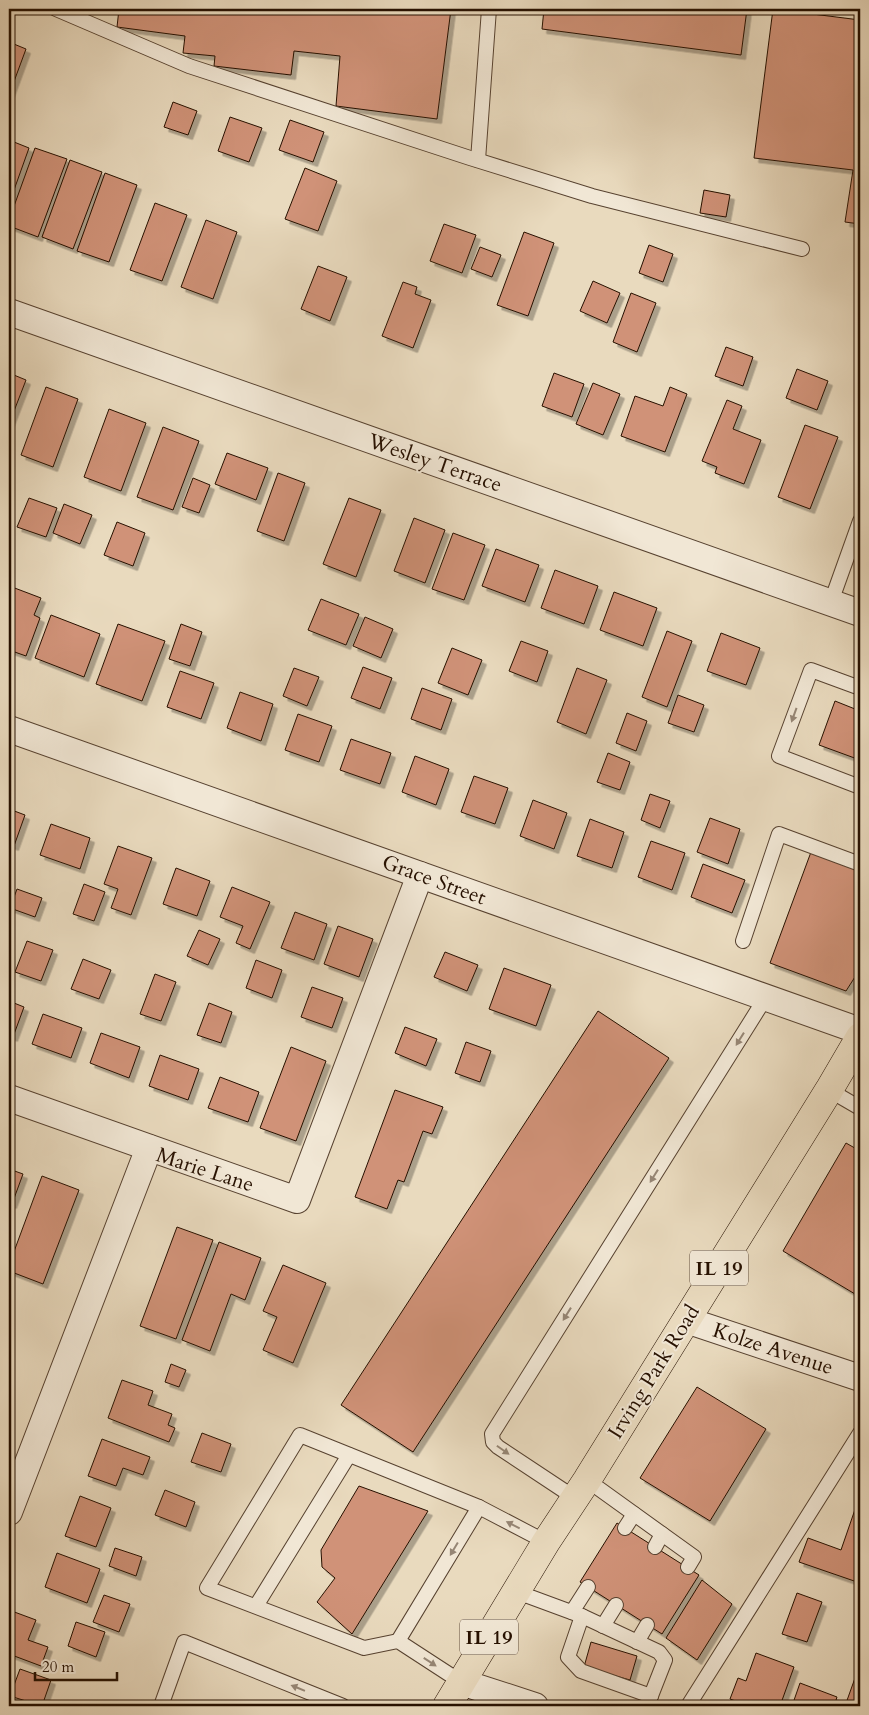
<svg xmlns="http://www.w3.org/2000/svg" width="869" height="1715" viewBox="0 0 869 1715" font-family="Cardo,serif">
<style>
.building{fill:#d09278;stroke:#261000;filter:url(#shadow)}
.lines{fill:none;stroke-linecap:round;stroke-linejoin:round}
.service-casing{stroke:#574230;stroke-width:16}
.minor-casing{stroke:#574230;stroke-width:28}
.primary-casing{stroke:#261000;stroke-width:29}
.service{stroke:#f1e7d5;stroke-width:14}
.minor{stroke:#f1e7d5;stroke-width:26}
.primary{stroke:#e9dabe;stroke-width:28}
.oneway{fill:#968675}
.labels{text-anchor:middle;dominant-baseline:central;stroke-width:4;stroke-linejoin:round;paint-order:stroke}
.shield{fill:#f1e7d5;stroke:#635040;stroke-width:1}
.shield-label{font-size:20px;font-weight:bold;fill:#261000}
.street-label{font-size:21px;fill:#261000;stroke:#f1e7d5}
</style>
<defs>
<filter id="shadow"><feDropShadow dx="4.5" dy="4.5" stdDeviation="0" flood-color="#0004"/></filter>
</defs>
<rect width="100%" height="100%" fill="#e9dabe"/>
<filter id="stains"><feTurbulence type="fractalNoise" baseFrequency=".004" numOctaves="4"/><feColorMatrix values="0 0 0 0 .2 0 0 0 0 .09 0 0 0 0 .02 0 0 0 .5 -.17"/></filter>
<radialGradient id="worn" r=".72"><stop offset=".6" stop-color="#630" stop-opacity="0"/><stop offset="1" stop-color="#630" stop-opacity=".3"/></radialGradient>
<g class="building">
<path d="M119 9H451L437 119 336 106 340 56 294 51 291 75 214 66 215 56 183 53 185 36 117 27Z"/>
<path d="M544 9H747L741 55 542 29Z"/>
<path d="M773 9 860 20V224L845 222 853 170 754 158Z"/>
<path d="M9 42 26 49 9 95Z"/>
<path d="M173 102 197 111 188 135 164 127Z"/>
<path d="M230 117 262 128 249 162 218 151Z"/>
<path d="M290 120 324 132 313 162 279 150Z"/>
<path d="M9 140 29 148 9 204Z"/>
<path d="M35 148 67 159 38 237 9 226V220Z"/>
<path d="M70 160 102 172 73 249 42 237Z"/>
<path d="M305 168 337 181 318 231 285 219Z"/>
<path d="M105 173 137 185 109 262 77 251Z"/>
<path d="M704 190 730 195 726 217 700 213Z"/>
<path d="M155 203 187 215 162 281 130 270Z"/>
<path d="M206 220 237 232 213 299 181 287Z"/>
<path d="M444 224 476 235 462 273 430 261Z"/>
<path d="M524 232 554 243 528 316 497 305Z"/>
<path d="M649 245 673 254 663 282 639 273Z"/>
<path d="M480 247 501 255 492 277 471 269Z"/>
<path d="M318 266 347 277 330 321 301 309Z"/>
<path d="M593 281 620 293 607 323 580 311Z"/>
<path d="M403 282 417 287 415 294 431 300 413 348 382 336Z"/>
<path d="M631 293 656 303 637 352 613 342Z"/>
<path d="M726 347 753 357 743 386 715 376Z"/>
<path d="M797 369 828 381 817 410 786 398Z"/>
<path d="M9 373 26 380 9 424Z"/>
<path d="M554 373 584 384 572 417 542 406Z"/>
<path d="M593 383 620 394 603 435 576 424Z"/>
<path d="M46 387 78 399 53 467 21 455Z"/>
<path d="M670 387 687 394 665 452 621 436 635 396 663 406Z"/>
<path d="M727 400 742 406 733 429 761 440 744 484 715 473 717 467 702 461Z"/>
<path d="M109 409 146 423 121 491 84 477Z"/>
<path d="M805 425 838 437 810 509 778 497Z"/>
<path d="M163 427 199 441 173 510 137 497Z"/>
<path d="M227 453 268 468 256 500 215 484Z"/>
<path d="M278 473 305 483 284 541 257 531Z"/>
<path d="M193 478 210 485 199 513 182 507Z"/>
<path d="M29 498 57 508 46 537 17 527Z"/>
<path d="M349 498 381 510 356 577 323 564Z"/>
<path d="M64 504 92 515 80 544 53 533Z"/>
<path d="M414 518 445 530 425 583 394 571Z"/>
<path d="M117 522 145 533 133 566 104 555Z"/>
<path d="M453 533 485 545 464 600 432 589Z"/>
<path d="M496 549 539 565 525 602 482 586Z"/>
<path d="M555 570 598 586 584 624 541 608Z"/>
<path d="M12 587 41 598 34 615 40 618 26 656 9 650V596Z"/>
<path d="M614 592 657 608 643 646 600 630Z"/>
<path d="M321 599 359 614 346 645 308 630Z"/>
<path d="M51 615 100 634 84 677 35 658Z"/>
<path d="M365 617 393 629 381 658 353 646Z"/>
<path d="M118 624 165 641 142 701 96 684Z"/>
<path d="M181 624 202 632 190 666 169 659Z"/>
<path d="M667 631 692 641 667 707 642 697Z"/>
<path d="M721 633 760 648 746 685 707 671Z"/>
<path d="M521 641 548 651 537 682 509 671Z"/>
<path d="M452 648 482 660 468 695 438 683Z"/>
<path d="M363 667 392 678 380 709 351 698Z"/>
<path d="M294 668 319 677 307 706 283 696Z"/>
<path d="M577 668 607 680 586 734 557 722Z"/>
<path d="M180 671 214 683 201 719 167 707Z"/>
<path d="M422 688 452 699 441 730 411 719Z"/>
<path d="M240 692 273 704 261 741 227 728Z"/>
<path d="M678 695 704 705 694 732 668 723Z"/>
<path d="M835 701 860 711V760L819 745Z"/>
<path d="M627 713 647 721 636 751 616 743Z"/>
<path d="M298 714 332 726 319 762 285 750Z"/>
<path d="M351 739 391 753 380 784 340 770Z"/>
<path d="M608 753 630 762 620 790 597 782Z"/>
<path d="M415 756 449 769 436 805 402 792Z"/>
<path d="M474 776 508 788 495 824 461 812Z"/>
<path d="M650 794 670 801 660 828 641 820Z"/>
<path d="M533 800 567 813 554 849 520 836Z"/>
<path d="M9 809 25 815 14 846 9 844Z"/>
<path d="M710 818 740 829 728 864 697 852Z"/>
<path d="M590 819 624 832 612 868 577 856Z"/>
<path d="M51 824 90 838 80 869 40 855Z"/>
<path d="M651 841 685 853 672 890 638 877Z"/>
<path d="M118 846 152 858 131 915 111 908 118 889 104 884Z"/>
<path d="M811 852 860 870V969L846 991 770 963Z"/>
<path d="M703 864 745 880 732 913 691 897Z"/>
<path d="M176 868 210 881 197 916 163 904Z"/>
<path d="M84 884 105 892 94 921 73 914Z"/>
<path d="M232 887 270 902 250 949 236 943 243 926 220 917Z"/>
<path d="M17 889 42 898 35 917 10 908Z"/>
<path d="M295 912 327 924 314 960 281 948Z"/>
<path d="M338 926 373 939 359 977 324 964Z"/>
<path d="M199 930 220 939 208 965 187 956Z"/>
<path d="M27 941 53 950 41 981 15 972Z"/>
<path d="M445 952 478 965 467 991 434 977Z"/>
<path d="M83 959 111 970 99 999 71 989Z"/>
<path d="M256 960 282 970 272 998 246 988Z"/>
<path d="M504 968 551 985 536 1026 489 1009Z"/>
<path d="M155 974 176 982 161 1021 140 1014Z"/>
<path d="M312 987 343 998 332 1028 301 1017Z"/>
<path d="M9 1001 24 1007 13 1037 9 1035Z"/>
<path d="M209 1003 232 1012 221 1043 197 1035Z"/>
<path d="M598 1011 669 1058 413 1452 341 1405Z"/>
<path d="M43 1014 82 1028 71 1058 32 1044Z"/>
<path d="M405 1027 437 1039 426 1066 395 1053Z"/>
<path d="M101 1033 140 1047 129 1078 90 1063Z"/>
<path d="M466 1042 491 1051 480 1082 455 1073Z"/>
<path d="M291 1047 326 1061 296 1141 260 1128Z"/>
<path d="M160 1055 199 1069 188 1100 149 1086Z"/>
<path d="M220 1077 259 1092 248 1122 208 1108Z"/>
<path d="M395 1090 443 1107 432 1134 423 1131 404 1182 398 1180 387 1209 355 1197Z"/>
<path d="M846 1143 860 1151V1297L783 1251Z"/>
<path d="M9 1169 23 1174 12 1204 9 1203Z"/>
<path d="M42 1176 79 1190 43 1284 9 1271V1265Z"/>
<path d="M177 1227 213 1240 176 1339 140 1326Z"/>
<path d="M219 1242 261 1258 245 1300 231 1294 210 1351 182 1340Z"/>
<path d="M283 1265 326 1283 293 1363 263 1350 277 1317 263 1311Z"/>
<path d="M171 1364 186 1370 179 1387 165 1382Z"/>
<path d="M122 1380 153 1391 148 1405 172 1414 168 1425 175 1428 169 1442 108 1418Z"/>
<path d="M697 1387 766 1429 710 1521 640 1478Z"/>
<path d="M202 1433 231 1444 221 1472 191 1462Z"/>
<path d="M102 1439 150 1457 143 1475 123 1468 116 1486 88 1476Z"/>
<path d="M359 1486 428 1511 352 1634 317 1602 335 1578 322 1567 321 1550Z"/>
<path d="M165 1490 195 1502 186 1527 155 1515Z"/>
<path d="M860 1495V1583L799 1562 808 1538 841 1550Z"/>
<path d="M80 1496 111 1508 96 1547 65 1536Z"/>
<path d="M617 1523 699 1575 662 1634 580 1582Z"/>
<path d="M115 1548 142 1557 136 1576 109 1566Z"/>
<path d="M57 1553 100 1569 87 1603 45 1587Z"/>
<path d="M702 1580 732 1604 697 1660 666 1638Z"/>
<path d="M797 1593 822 1602 807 1642 782 1634Z"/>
<path d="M104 1595 130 1604 119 1632 93 1622Z"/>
<path d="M9 1610 36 1620 28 1640 48 1647 41 1666 9 1654Z"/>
<path d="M76 1622 105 1632 96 1657 68 1646Z"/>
<path d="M591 1642 637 1656 630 1680 584 1667Z"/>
<path d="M756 1653 794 1667 780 1706H749L730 1699 738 1678 746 1681Z"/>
<path d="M860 1664V1706H845Z"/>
<path d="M20 1669 51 1680 42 1706 10 1696Z"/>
<path d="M800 1683 837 1697 834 1706H792Z"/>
</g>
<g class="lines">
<defs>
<g id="service">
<path d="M56 9 189 66 470 158 592 196 802 249"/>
<path d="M478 160 489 9"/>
<path d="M831 602 860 521"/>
<path d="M860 688 811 670 779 756 860 787"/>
<path d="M743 941 779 834 860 864"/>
<path d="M829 1090 860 1108"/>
<path d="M587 1480 694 1557 688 1567"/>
<path d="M575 1498 498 1447 493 1442 492 1434 766 997"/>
<path d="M625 1528 634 1514"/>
<path d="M655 1547 662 1534"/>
<path d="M517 1592 582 1616 659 1652 665 1660 647 1706"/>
<path d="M256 1606 349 1455"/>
<path d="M572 1612 588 1587"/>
<path d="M582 1616 568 1657 581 1671 651 1696"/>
<path d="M603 1626 616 1605"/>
<path d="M398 1641 479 1507"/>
<path d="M637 1642 647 1625"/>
<path d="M461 1682 398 1641 364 1648 207 1588 300 1435 479 1507 546 1542"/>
<path d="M161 1706 184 1642 343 1706"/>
<path d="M688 1706 860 1433"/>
</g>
<g id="minor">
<path d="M9 312 860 613"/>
<path d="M9 729 860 1031"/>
<path d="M9 1098 297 1200 420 875"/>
<path d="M686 1320 860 1378"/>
<path d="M9 1512 149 1148"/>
<path d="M461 1682 535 1706"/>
</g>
<path id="primary" d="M447 1706 546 1542 587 1480 829 1090 860 1037"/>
</defs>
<use href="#service" class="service-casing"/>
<use href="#minor" class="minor-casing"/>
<use href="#primary" class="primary-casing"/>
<use href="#service" class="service"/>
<use href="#minor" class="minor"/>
<use href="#primary" class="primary"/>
</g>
<defs><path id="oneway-solid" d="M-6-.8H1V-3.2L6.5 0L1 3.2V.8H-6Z" transform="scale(1.25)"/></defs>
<g class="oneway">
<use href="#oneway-solid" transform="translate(794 715) rotate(110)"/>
<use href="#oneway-solid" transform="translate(740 1039) rotate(122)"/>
<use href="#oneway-solid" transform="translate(654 1176) rotate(122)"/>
<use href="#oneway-solid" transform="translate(567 1314) rotate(122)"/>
<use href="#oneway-solid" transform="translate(503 1450) rotate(35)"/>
<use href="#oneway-solid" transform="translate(513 1525) rotate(-153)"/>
<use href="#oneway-solid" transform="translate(454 1549) rotate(121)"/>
<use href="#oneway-solid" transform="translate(430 1662) rotate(33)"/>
<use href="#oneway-solid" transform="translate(298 1688) rotate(-158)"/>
</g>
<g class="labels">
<g class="shield">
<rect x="690" y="1250.5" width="58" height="35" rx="4"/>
<rect x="460" y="1619.5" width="58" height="35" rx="4"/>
</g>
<g class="shield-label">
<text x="719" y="1268">IL 19</text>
<text x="489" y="1637">IL 19</text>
</g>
<g class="street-label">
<text transform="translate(435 463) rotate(19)">Wesley Terrace</text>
<text transform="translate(434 880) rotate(20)">Grace Street</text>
<text transform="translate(205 1170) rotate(18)">Marie Lane</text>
<text transform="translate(773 1349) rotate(18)">Kolze Avenue</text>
<text transform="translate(654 1372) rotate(-58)">Irving Park Road</text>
</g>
</g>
<rect width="869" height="1715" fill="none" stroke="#e9dabe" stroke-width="30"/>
<rect x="10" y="10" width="849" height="1695" fill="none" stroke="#261000" stroke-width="2.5"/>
<rect x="15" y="15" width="839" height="1685" fill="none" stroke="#261000"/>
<path d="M35 1672v8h82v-8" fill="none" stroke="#261000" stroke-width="2.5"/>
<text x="42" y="1672" font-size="15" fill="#261000" stroke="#f1e7d5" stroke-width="4" paint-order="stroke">20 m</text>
<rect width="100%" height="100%" filter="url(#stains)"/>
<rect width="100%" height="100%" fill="url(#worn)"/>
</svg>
